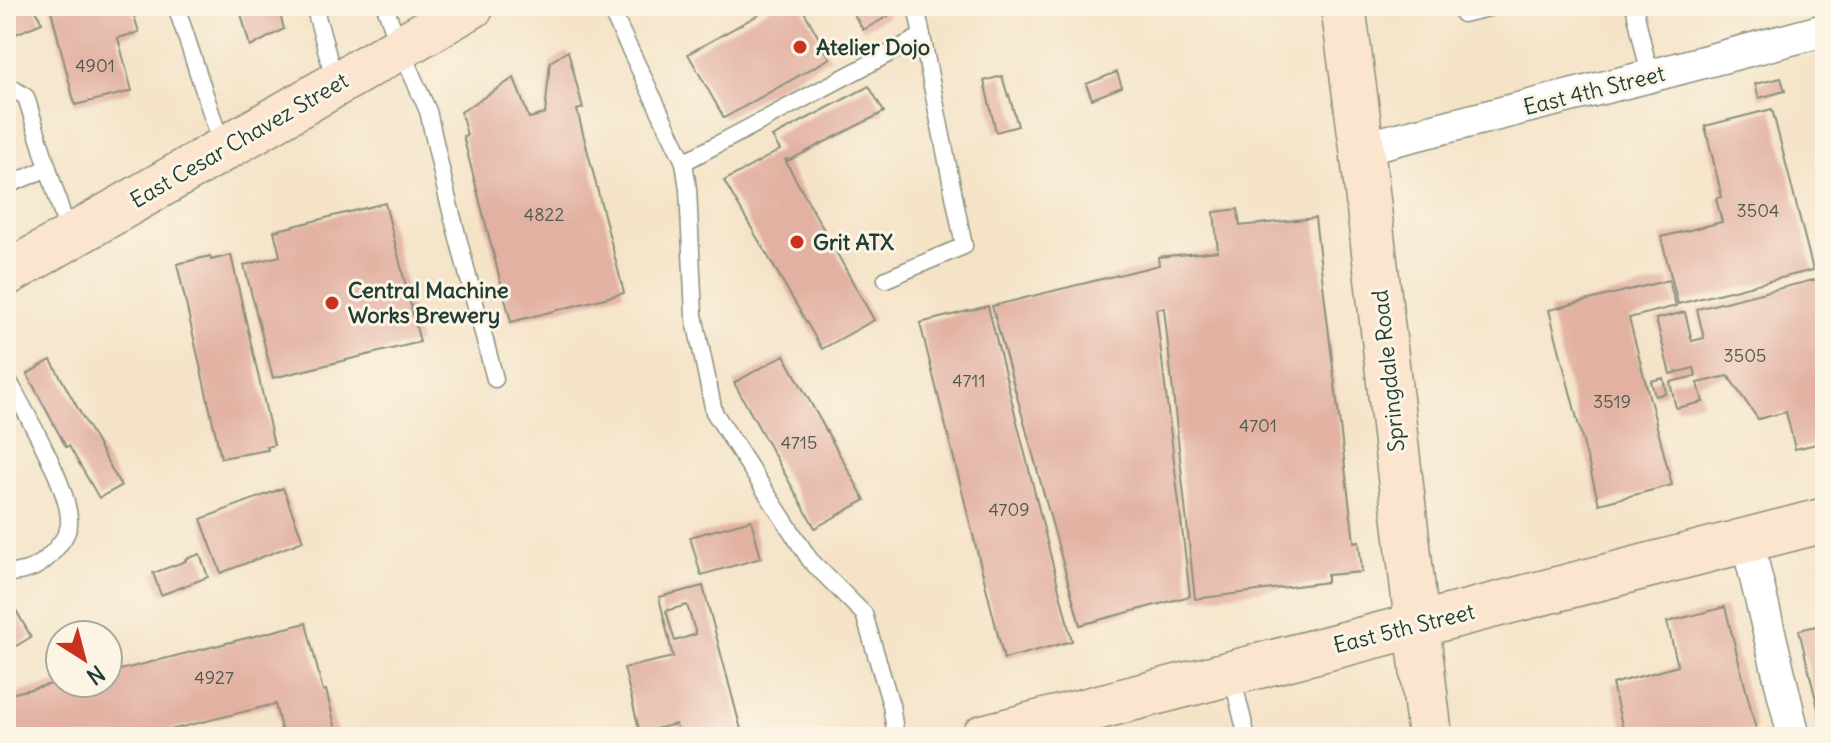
<svg xmlns="http://www.w3.org/2000/svg" width="1831" height="743" viewBox="0 0 1831 743" font-family="Delius,sans-serif">
<style>
.building{fill:#e2b1a2;fill-rule:evenodd}
.lines{fill:none;stroke-linecap:round;stroke-linejoin:round}
.lane-casing{stroke:#8a907e;stroke-width:19}
.street-casing{stroke:#8a907e;stroke-width:35}
.secondary-casing{stroke:#8a907e;stroke-width:47}
.lane{stroke:#fff;stroke-width:16}
.street{stroke:#fff;stroke-width:32}
.secondary{stroke:#fbe5cf;stroke-width:44}
.poi-dot{fill:#c8321e;stroke:#fcf5e5;stroke-width:3}
.labels{text-anchor:middle;dominant-baseline:central;stroke-width:6;stroke-linejoin:round;paint-order:stroke}
.number-label{font-size:18px;fill:#505a50}
.poi-label{font-size:22px;font-weight:bold;fill:#1f3d34;stroke:#fcf5e5;text-anchor:start}
.street-label{font-size:22px;fill:#1f3d34;stroke:#fcf5e5}
</style>
<rect width="100%" height="100%" fill="#fcf5e5"/>
<filter id="ink" filterUnits="userSpaceOnUse"><feTurbulence type="fractalNoise" baseFrequency=".0125" numOctaves="2"/><feDisplacementMap in="SourceGraphic" scale="16" xChannelSelector="R" yChannelSelector="G"/><feConvolveMatrix kernelMatrix="1 2 1 2 8 2 1 2 1" color-interpolation-filters="sRGB"/></filter>
<filter id="wash" filterUnits="userSpaceOnUse"><feTurbulence type="fractalNoise" baseFrequency=".006" numOctaves="4" result="noise"/><feDisplacementMap in="SourceGraphic" scale="32" xChannelSelector="R" yChannelSelector="G"/><feGaussianBlur stdDeviation="1.8" result="paint"/><feColorMatrix in="noise" values="0 0 0 0 0 0 0 0 0 0 0 0 0 0 0 0 0 1.4 0 .05"/><feComposite in="paint" operator="in"/></filter>
<g filter="url(#wash)">
<rect width="100%" height="100%" fill="#f4e3c7"/>
<g id="blocks">
<g class="building">
<path d="M6 6H34L42 23 6 38Z"/>
<path d="M50 6H131L139 32 118 38 132 91 75 105Z"/>
<path d="M239 6H278L284 29 250 47Z"/>
<path d="M774 6H801L830 58 724 118 688 54Z"/>
<path d="M849 6H883L888 16 863 30Z"/>
<path d="M568 51 583 108 577 110 624 293 511 322 463 136 467 135 461 112 514 78 529 118 545 114 550 62Z"/>
<path d="M1117 72 1122 87 1092 99 1086 84Z"/>
<path d="M1002 76 1008 96 1009 95 1018 126 996 132 984 81Z"/>
<path d="M1781 78 1785 91 1759 98 1755 84Z"/>
<path d="M869 86 884 112 788 161 787 159 785 160 874 320 822 349 724 181 780 150 772 137Z"/>
<path d="M1772 109 1813 270 1678 304 1661 237 1722 222 1716 198 1722 197 1705 126Z"/>
<path d="M385 203 420 342 273 378 244 265 280 256 274 231Z"/>
<path d="M1238 209 1240 226 1315 218 1354 542 1359 541 1362 572 1327 575V582L1195 599 1164 308 1156 309 1190 596 1080 625 992 306 1159 265 1158 257 1218 251 1214 212Z"/>
<path d="M231 255 274 445 267 447 268 450 221 458 177 264 210 256 211 260Z"/>
<path d="M1825 277V442L1795 449 1786 412 1758 419 1728 376 1698 383 1703 402 1676 408 1670 382 1696 376 1694 368 1670 374 1656 319 1685 312 1692 341 1704 338 1697 309Z"/>
<path d="M1669 280 1676 306 1629 318 1672 485 1599 504 1549 310Z"/>
<path d="M988 306 1072 641 1004 659 920 323Z"/>
<path d="M784 355 865 500 815 528 734 383Z"/>
<path d="M51 360 121 486 99 498 69 446 66 447 27 374Z"/>
<path d="M1663 378 1666 393 1655 396 1651 381Z"/>
<path d="M283 488 303 541 221 573 201 519Z"/>
<path d="M751 520 761 558 701 575 690 537Z"/>
<path d="M200 554 208 577 161 595 153 573 186 561 185 559Z"/>
<path d="M703 586 743 737H679L676 724 640 733 624 668 673 657 659 597ZM687 605 696 634 675 641 666 611Z"/>
<path d="M12 603 31 637 6 652V606Z"/>
<path d="M1725 607 1756 729 1725 737H1625L1612 684 1678 666 1667 622Z"/>
<path d="M306 623 323 691 326 690 338 737H283L275 704 142 737H13L6 710V695L60 682 62 685 108 683V673Z"/>
<path d="M1825 624V733H1824L1799 630Z"/>
</g>
</g>
</g>
<g filter="url(#ink)">
<use href="#blocks" fill-opacity="0" stroke="#8a907e" stroke-width="2"/>
<g class="lines">
<defs>
<g id="lane">
<path d="M176 6 223 149"/>
<path d="M314 6 335 81"/>
<path d="M385 6 399 46 428 111 447 196 495 379"/>
<path d="M609 6 684 162 688 189 694 315 714 412 810 560 864 614 891 705 896 737"/>
<path d="M1634 6 1650 76"/>
<path d="M1463 14 1497 6"/>
<path d="M6 84 26 97 69 236"/>
<path d="M684 162 922 36 916 6"/>
<path d="M6 186 48 168"/>
<path d="M886 279 964 246 922 36"/>
<path d="M6 376C23 408 72 491 69 524 68 535 58 547 50 555 39 568 23 573 6 573"/>
<path d="M1232 676 1247 737"/>
</g>
<g id="street">
<path d="M1362 148 1650 76 1825 30"/>
<path d="M1747 540 1794 737"/>
</g>
<g id="secondary">
<path d="M1343 6 1362 148 1430 737"/>
<path d="M6 274 472 6"/>
<path d="M983 737 1825 520"/>
</g>
</defs>
<use href="#lane" class="lane-casing"/>
<use href="#street" class="street-casing"/>
<use href="#secondary" class="secondary-casing"/>
<use href="#lane" class="lane"/>
<use href="#street" class="street"/>
<use href="#secondary" class="secondary"/>
</g>
</g>
<g class="poi-dot">
<circle cx="800" cy="47" r="8"/>
<circle cx="797" cy="242" r="8"/>
<circle cx="332" cy="303" r="8"/>
</g>
<g class="labels">
<g class="number-label">
<text x="95" y="65">4901</text>
<text x="1758" y="210">3504</text>
<text x="544" y="214">4822</text>
<text x="1745" y="355">3505</text>
<text x="969" y="380">4711</text>
<text x="1612" y="401">3519</text>
<text x="1258" y="425">4701</text>
<text x="799" y="442">4715</text>
<text x="1009" y="509">4709</text>
<text x="214" y="677">4927</text>
</g>
<g class="poi-label">
<text x="816" y="47">Atelier Dojo</text>
<text x="813" y="242">Grit ATX</text>
<text x="348" y="290">Central Machine<tspan x="348" dy="25">Works Brewery</tspan></text>
</g>
<g class="street-label">
<text transform="translate(1594 90) rotate(-14)">East 4th Street</text>
<text transform="translate(239 140) rotate(-30)">East Cesar Chavez Street</text>
<text transform="translate(1388 371) rotate(-96)">Springdale Road</text>
<text transform="translate(1404 628) rotate(-14)">East 5th Street</text>
</g>
</g>
<rect width="1831" height="743" fill="none" stroke="#fcf5e5" stroke-width="32"/>
<g transform="translate(84 659) rotate(144)"><circle r="38" fill="#fcf5e5" stroke="#a4ab9e" stroke-width="2"/>
<path d="M0-6L14 30L0 20L-14 30Z" fill="#c8321e"/>
<text y="-12" font-size="22" font-weight="bold" text-anchor="middle" fill="#1f3d34">N</text>
</g>
</svg>
